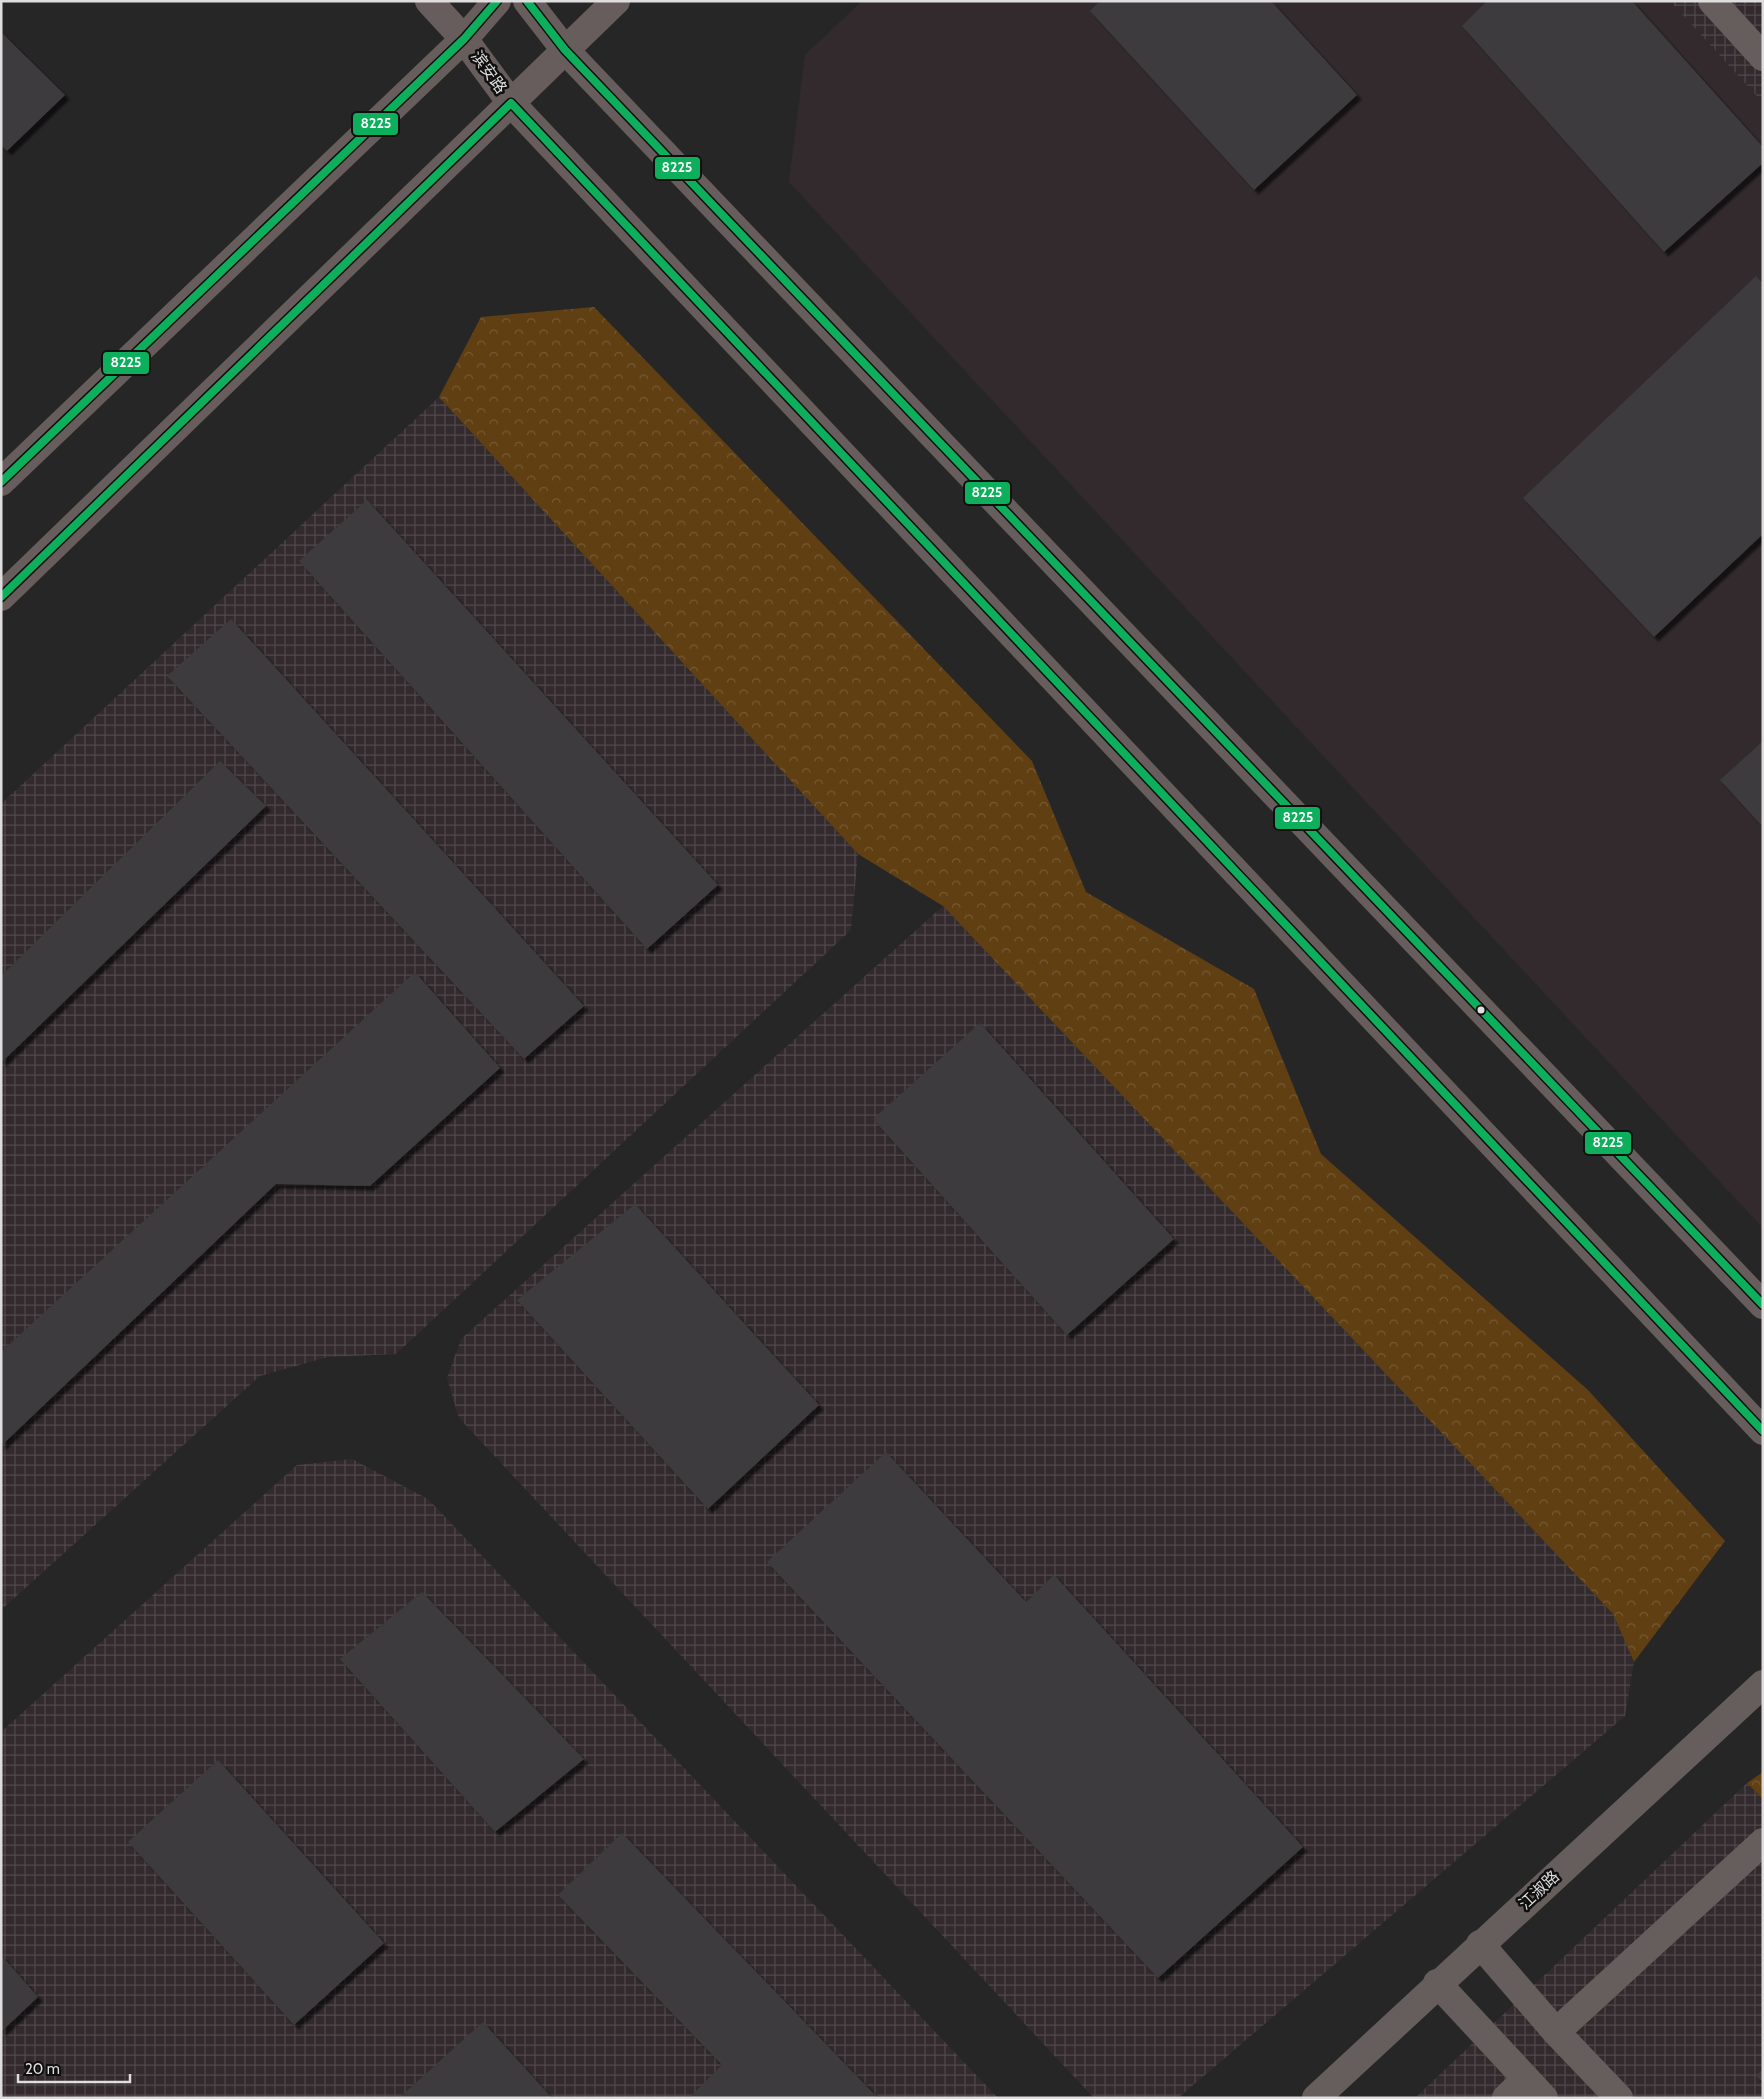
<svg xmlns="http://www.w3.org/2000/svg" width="1764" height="2099" viewBox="0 0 1764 2099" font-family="Cabin,'Noto Sans SC',sans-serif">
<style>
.built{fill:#332a2d}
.industrial{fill:url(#industrial-grid)}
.forest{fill:url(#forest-crowns)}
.building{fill:#3c3b3c;filter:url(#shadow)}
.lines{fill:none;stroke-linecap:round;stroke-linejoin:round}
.minor{stroke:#665e5c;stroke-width:28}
.major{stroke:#675d5c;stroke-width:28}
.bus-1-casing{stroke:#100f0f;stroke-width:11}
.bus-1{stroke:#0daf5c;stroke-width:8}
.bus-dot{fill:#dfddde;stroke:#100f0f;stroke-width:2}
.labels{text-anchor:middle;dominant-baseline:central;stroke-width:5;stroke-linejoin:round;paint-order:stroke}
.street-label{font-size:16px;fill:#dfddde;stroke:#100f0f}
.line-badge{stroke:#100f0f;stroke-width:2}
.badge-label{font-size:14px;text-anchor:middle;font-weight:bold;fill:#fff}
</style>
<defs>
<pattern id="industrial-grid" width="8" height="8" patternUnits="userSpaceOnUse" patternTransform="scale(1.25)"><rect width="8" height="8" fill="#332a2d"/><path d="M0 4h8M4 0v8" fill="none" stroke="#50484b"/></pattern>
<pattern id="forest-crowns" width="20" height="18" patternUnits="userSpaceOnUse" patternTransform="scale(1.25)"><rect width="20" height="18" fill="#603f12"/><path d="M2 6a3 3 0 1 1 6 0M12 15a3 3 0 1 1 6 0" fill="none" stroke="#765a34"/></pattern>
<filter id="shadow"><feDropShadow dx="4.5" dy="4.5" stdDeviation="1" flood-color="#0009"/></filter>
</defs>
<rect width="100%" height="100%" fill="#272626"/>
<path class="built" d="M862 1H1670L1763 103V1228L789 182 805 55Z"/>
<g class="industrial">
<path d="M1670 1H1763V103Z"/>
<path d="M439 397 858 854 851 930 396 1354 328 1357 260 1376 1 1610V804Z"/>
<path d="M943 906 1613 1614 1634 1662 1625 1716 1178 2098H1094L459 1418 447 1378 461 1339Z"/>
<path d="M352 1459 428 1499 998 2098H1V1732L297 1465Z"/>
<path d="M1747 1783 1763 1799V2098H1415Z"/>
</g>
<g class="forest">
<path d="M594 307 1032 761 1086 892 1254 989 1321 1154 1588 1390 1725 1541 1634 1662 1613 1614 943 906 858 854 439 397 481 317Z"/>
<path d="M1763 1772V1799L1747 1783Z"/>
</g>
<g class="building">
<path d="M1100 1H1271L1357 95 1254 190 1090 11Z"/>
<path d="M1487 1H1632L1763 147V163L1664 252 1462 26Z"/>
<path d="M1 32 65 95 7 151 1 145Z"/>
<path d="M1756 276 1763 284V534L1654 637 1523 498Z"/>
<path d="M367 500 718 885 647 949 299 561Z"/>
<path d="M231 619 584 1006 524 1059 167 676Z"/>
<path d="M1763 741V827L1720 780Z"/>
<path d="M220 761 266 806 1 1063V976Z"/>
<path d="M415 972 500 1068 370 1186 276 1184 1 1446V1352Z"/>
<path d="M980 1023 1174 1239 1067 1335 873 1119Z"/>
<path d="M635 1204 819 1405 708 1509 517 1300Z"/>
<path d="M886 1452 1026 1602 1054 1575 1303 1847 1158 1978 767 1562Z"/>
<path d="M422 1592 584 1759 495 1832 340 1659Z"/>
<path d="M218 1760 384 1943 294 2025 128 1842Z"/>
<path d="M622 1833 878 2098H689L722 2065 558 1895Z"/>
<path d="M1 1955 38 1997 1 2032Z"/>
<path d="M483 2022 552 2098H399Z"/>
<path d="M1763 2069V2082L1756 2076Z"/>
</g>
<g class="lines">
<g class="minor">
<path d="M1712 1 1763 57"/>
<path d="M1480 1944 1556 2032"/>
<path d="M1437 1983 1544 2098"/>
<path d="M1316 2098 1763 1684"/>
<path d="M1506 2098 1526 2079"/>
<path d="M1619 2098 1556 2032 1763 1842"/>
</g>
<g class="major">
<path d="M429 1 464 39 511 103 1763 1431"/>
<path d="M527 1 565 50 1763 1305"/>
<path d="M1 482 464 39 497 1"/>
<path d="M1 597 616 1"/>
</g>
<defs>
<g id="bus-1">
<path d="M527 1 565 50 1763 1305"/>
<path d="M1 482 464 39 497 1"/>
<path d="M1 597 511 103 1763 1431"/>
</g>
</defs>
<use href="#bus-1" class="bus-1-casing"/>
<use href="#bus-1" class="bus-1"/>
</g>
<circle class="bus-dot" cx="1481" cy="1010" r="4.5"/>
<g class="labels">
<g class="street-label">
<text transform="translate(489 72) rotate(54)">滨安路</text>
<text transform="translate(1539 1890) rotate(-43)">江淑路</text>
</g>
</g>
<g class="line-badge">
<rect x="352" y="112" width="47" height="24" rx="5" fill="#0daf5c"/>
<rect x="654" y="156" width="47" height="24" rx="5" fill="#0daf5c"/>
<rect x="102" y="351" width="48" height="24" rx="5" fill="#0daf5c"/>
<rect x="964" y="481" width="47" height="24" rx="5" fill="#0daf5c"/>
<rect x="1274" y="806" width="47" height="24" rx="5" fill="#0daf5c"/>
<rect x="1584" y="1131" width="48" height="24" rx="5" fill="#0daf5c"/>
</g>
<g class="badge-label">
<text x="376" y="128">8225</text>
<text x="677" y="172">8225</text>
<text x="126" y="367">8225</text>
<text x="987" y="497">8225</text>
<text x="1298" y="822">8225</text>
<text x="1608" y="1147">8225</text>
</g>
<rect width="1764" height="2099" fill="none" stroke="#dfddde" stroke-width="5"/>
<path d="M18 2074v8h112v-8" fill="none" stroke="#dfddde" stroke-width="2.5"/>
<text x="25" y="2074" font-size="15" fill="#dfddde" stroke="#100f0f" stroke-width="4" paint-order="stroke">20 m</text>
</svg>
